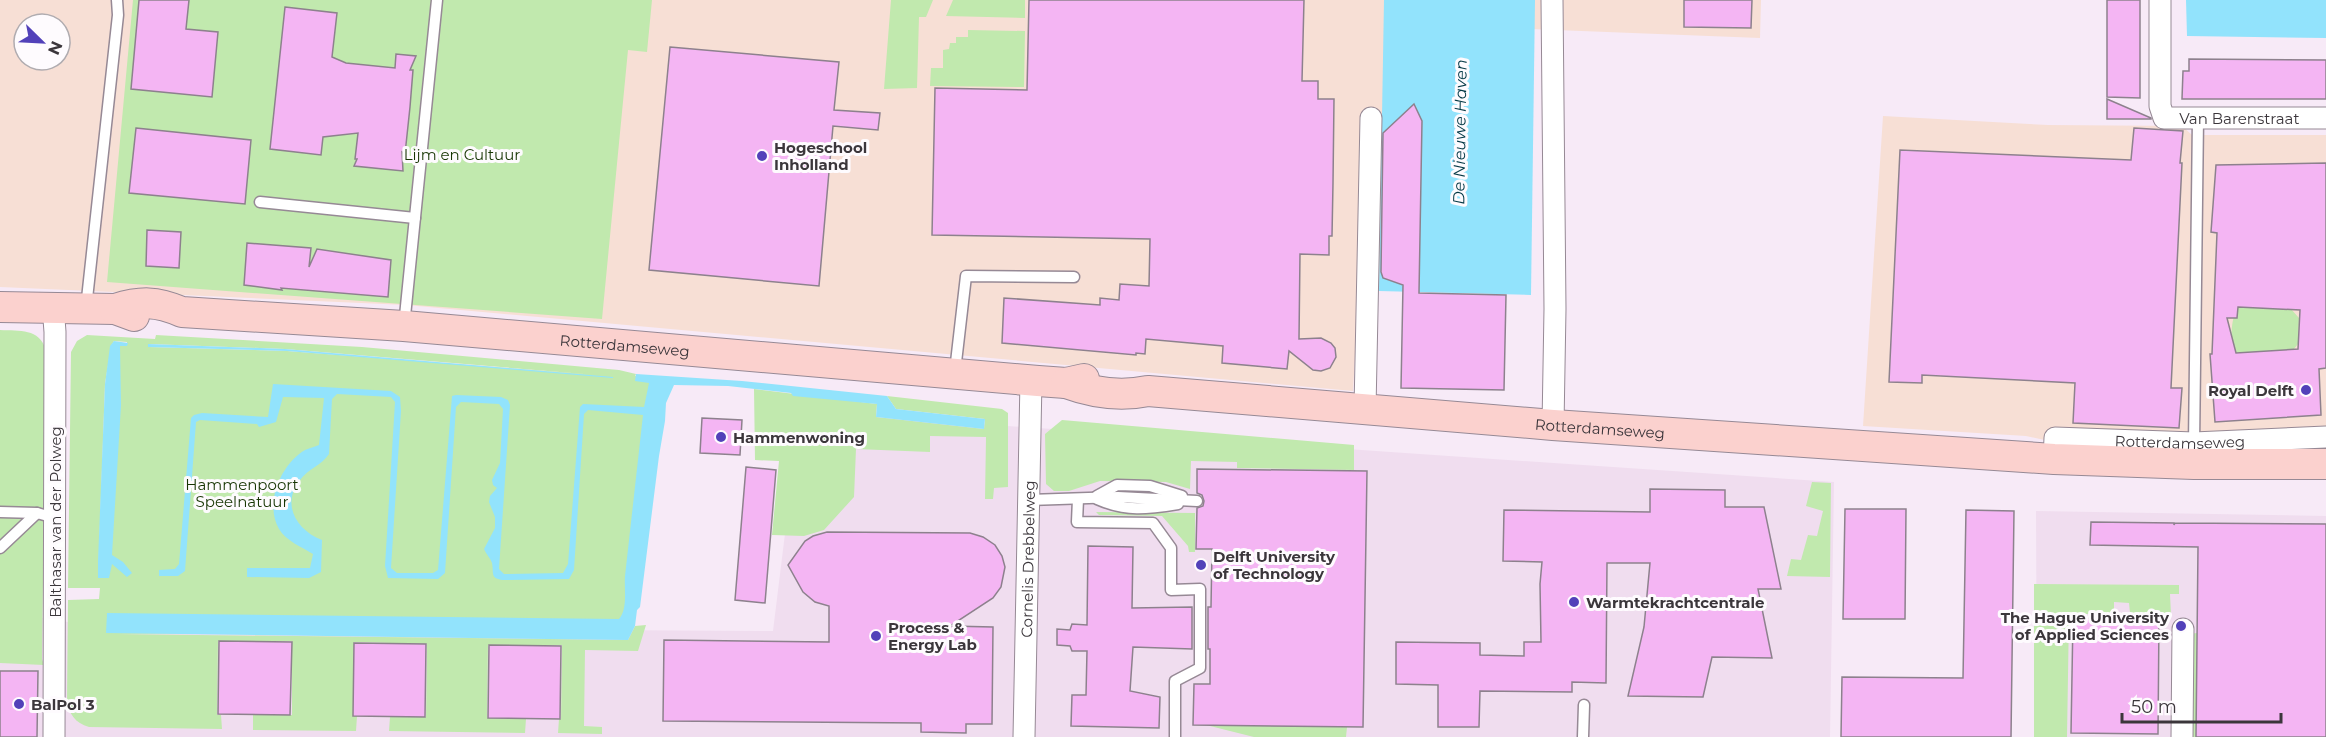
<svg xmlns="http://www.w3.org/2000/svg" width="2326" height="737" viewBox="0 0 2326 737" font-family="Montserrat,sans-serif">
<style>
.built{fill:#f0ddef}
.industrial{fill:#f7dfd5;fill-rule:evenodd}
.green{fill:#c1e9ae;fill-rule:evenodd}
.water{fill:#92e3fc}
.building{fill:#f4b5f3;stroke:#8d818d;stroke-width:1.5;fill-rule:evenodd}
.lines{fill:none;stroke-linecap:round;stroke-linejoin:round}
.lane-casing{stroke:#968995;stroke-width:13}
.street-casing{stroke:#968995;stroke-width:23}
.secondary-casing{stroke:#968995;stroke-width:32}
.lane{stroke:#fff;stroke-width:10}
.street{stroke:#fff;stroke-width:21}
.secondary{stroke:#fbd1ce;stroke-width:30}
.poi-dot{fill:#5241b9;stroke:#fefbfe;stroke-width:2}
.labels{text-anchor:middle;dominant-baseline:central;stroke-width:6;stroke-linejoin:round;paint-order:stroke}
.street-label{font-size:15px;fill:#3b363b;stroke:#fefbfe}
.poi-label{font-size:15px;font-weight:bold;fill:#3b363b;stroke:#fefbfe;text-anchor:start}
.park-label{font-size:15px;fill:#173503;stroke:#fefbfe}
.water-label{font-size:16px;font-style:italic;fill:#033845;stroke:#fefbfe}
</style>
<rect width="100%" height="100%" fill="#f7eaf7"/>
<g class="built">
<path d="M0 336 31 616 98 627 773 631 800 412 1834 482 1830 737H0Z"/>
<path d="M2036 511 2326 516V737H2037Z"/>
</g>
<g class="industrial">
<path d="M0 0H1761L1760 38 1478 27 1473 288 1359 287 1353 391 406 305 0 287ZM24 24H60V60H24Z"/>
<path d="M1883 116 2048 125 2182 126 2192 135H2326V453L2086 449 2026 436 1863 426Z"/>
</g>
<g class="green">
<path d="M133 0H652L647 52 628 50 602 319 107 282Z"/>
<path d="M891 0H933L926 17H919L917 88 884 89Z"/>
<path d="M953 0H1025V18L946 16Z"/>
<path d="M968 30 1025 31 1024 87 930 86 931 68H943V50L949 49 950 43H956V37H968Z"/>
<path d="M2238 307 2291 309 2299 318 2298 344 2293 350 2230 354C2233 337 2229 323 2238 307Z"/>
<path d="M0 330C20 331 39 328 46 350L42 659 44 665 0 663Z"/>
<path d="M87 335 155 339 156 335 362 347 619 370 636 374 635 376 659 379 626 630 117 634 628 640 635 626 646 625 638 651 585 650 584 726 602 727V734L558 733 559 719H561L562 645H488L487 718 526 719 525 733 389 731 390 717H426L427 644 354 642 353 716H357L356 731 253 730V715H292V641H218L217 715H221L222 729 89 727C75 723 69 714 67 700L68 600 99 599 100 588H68L71 352 77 341ZM114 341 127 342V346L120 345 98 578 105 384 111 346ZM149 344 285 349 596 375 287 351 149 347Z"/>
<path d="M754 389 877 404 876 417 984 429 985 419 896 409 887 396 1002 409 1008 413V487L994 488 993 499H985L986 437 930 436V452L856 449 854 497 824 530 804 536 772 535 779 461 755 460Z"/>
<path d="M1062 420 1354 445V470L1237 468V462L1191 461 1190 489 1166 482 1100 481 1069 491H1054L1046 484 1045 434Z"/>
<path d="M1812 482 1831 483 1830 577 1787 576 1791 559 1801 560 1808 535 1817 536 1823 511 1806 506Z"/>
<path d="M1096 512 1195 513V552H1189L1188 546 1162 516 1099 515Z"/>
<path d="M2034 584 2179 585V594H2170L2171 615 2130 613 2129 603 2114 602V614H2069L2067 737H2034Z"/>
<path d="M2197 633 2196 737H2187L2189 634Z"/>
<path d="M1206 725 1347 727 1346 737H1254Z"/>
</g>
<g class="water">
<path d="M1384 0H1535L1531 295 1379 291Z"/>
<path d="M2186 0H2326V38L2187 36Z"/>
<path d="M114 341 128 343 127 346H120L121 405 112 555 123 562 132 573 127 577 112 564 109 578H98V561L105 384 110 346Z"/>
<path d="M148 344 285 349 613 377V378L287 351 148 347Z"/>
<path d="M636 374 742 381 887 396 896 409 985 419 984 429 876 417 877 404 793 396 791 393 728 386 674 385 666 403 665 421 659 456 640 607 637 610 635 626 628 640 106 633 107 613 619 619C628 609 624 589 625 576L643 415 588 410 584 414 574 570 569 579 502 580C490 578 494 573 492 563 491 559 486 554 484 549L495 528V517L489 502 490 496 497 488 493 485 492 480 500 463 503 409 499 404 461 402 456 407 445 573 438 579 388 578 385 566 395 402 391 397 337 394 332 399 329 454C322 465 308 469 300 480 281 504 296 530 322 540L321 572 309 578 247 577V568H310L313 554C302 547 286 541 279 529 264 503 281 464 305 450 309 448 315 447 319 445L324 398 283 397 276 422 259 427 257 424 200 420 196 422 185 571 178 576H159V570L175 569 179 564 191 418 194 415 202 413 268 417 273 384 391 391 400 397 401 411 391 568 397 573H433L438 570 452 396 456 395 501 397 508 400 510 405 499 569 504 574 563 573 568 564 580 407 583 404 644 407 649 383 635 381Z"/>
</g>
<g class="building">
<path d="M139 0H189L186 29 218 32 212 97 131 89Z"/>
<path d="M1029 0H1304L1302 81H1318V99H1334L1333 183 1332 236H1329V255L1300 254 1299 339 1321 338 1331 343 1335 348 1336 357 1330 368 1321 371 1313 370 1289 351 1287 369 1222 363 1223 346 1146 339 1145 354 1136 353V355L1002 343 1004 298 1100 305V298L1119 300 1120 284 1149 286 1150 239 932 235 935 88 1027 90Z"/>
<path d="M1684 0H1752L1751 28 1684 27Z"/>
<path d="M2107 0H2140V98L2107 97Z"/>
<path d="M285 7 337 13 332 57 346 63 395 68 396 54 416 56 410 70H413L410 107 405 154 402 152 403 171 354 166 357 159H355L358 133 323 137 321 155 270 149Z"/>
<path d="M670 47 839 62 834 110 880 113 878 130 833 126 819 286 649 270Z"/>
<path d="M2189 59 2326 60V99H2182L2183 71H2189Z"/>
<path d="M2107 99 2151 118V119H2107Z"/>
<path d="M1414 104 1422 121 1419 293 1506 295 1504 390 1401 388 1403 285 1383 278 1381 272 1383 133Z"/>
<path d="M136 128 251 140 245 204 129 193Z"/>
<path d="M2134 128 2183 131 2180 163H2182L2171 388H2182L2179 428 2073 423 2075 383 1922 375V383L1889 382 1900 150 2131 160Z"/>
<path d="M2326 163V368L2319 369 2321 415 2215 422 2210 354H2212L2217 233 2211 232 2216 165ZM2238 307 2300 310 2298 349 2236 353 2227 318H2237Z"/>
<path d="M147 230 181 232 179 268 146 266Z"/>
<path d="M247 243 311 248 309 267 317 249 391 260 388 297 281 288 282 290 244 285Z"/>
<path d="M702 418 742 420 740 455 700 453Z"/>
<path d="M746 467 776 470 765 603 735 600Z"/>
<path d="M1197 469 1367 471 1363 727 1193 725 1194 684H1210V649H1208V607H1211L1212 549H1196L1197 508 1203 506 1204 501 1202 495 1197 493Z"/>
<path d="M1650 489 1725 490V507H1764L1781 589H1758L1772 658 1712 657 1703 697 1628 696 1644 627 1650 563H1607L1606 683 1572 682V692L1480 691 1479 727H1438V685L1396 684V642L1480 643V655L1524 656V642H1541L1540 584 1542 562 1503 561 1504 510 1650 512Z"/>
<path d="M1845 509H1906L1905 619H1843Z"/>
<path d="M1966 510 2014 511 2011 737H1841L1842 677 1963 678Z"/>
<path d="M2091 522 2174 523V525L2175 523 2326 524V737H2196L2198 547 2090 545Z"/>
<path d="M827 532 970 533 983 537 995 545 1002 556 1005 567 1001 587 993 598 950 626 993 627 992 724H966V733L921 732V723L663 721 664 640 829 642V606L815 602 803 592 788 565 805 541 813 536Z"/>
<path d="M1088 546 1133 547 1132 608 1192 607V649L1133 647 1130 691 1160 697 1159 728 1071 726 1072 695H1086L1087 651H1072L1070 646 1057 645V629L1070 630 1072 624 1087 625Z"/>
<path d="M2073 618 2159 619 2158 734 2071 733Z"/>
<path d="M219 641 292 642 290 715 218 714Z"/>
<path d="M354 643 426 644 425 717 353 716Z"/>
<path d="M489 645 561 646 560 719 488 718Z"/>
<path d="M0 671H38L37 737H0Z"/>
</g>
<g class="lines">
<defs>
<g id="lane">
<path d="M260 202 415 218"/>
<path d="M86 308 118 15 117 0"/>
<path d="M404 326 437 0"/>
<path d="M955 371 966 276 1074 277"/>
<path d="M2194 445 2198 118"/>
<path d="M1097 496 1117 485 1150 486 1182 496"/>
<path d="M1078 499 1077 522 1153 523 1171 548V590L1200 589V668L1175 681V737"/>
<path d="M1097 499C1126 512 1147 509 1178 504"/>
<path d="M1029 500 1118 497 1197 501"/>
<path d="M0 512 37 513 55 518"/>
<path d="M0 548 37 513"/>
<path d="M1583 737 1584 705"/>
</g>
<g id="street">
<path d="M1552 0 1555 309 1553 425"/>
<path id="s1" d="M2160 0V106L2164 118H2326"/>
<path d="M53 306 55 332 54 737"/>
<path d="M1365 409 1371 118"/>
<path id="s2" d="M2054 459 2055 438 2194 443 2326 437"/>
<path id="s3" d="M1024 737 1031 380"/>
<path d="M2182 737 2183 629"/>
</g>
<g id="secondary">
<path d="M0 307 115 309 134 316"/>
<path id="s4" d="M115 309C141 301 156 301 182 312L404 326 1038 381 1066 383 1084 379"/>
<path id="s5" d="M1066 383C1093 393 1119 397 1148 391L1553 425 2054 459 2194 464H2326"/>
</g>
</defs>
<use href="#lane" class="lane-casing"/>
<use href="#street" class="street-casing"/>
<use href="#secondary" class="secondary-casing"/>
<use href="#lane" class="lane"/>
<use href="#street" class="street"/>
<use href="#secondary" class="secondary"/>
</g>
<g class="poi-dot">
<circle cx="762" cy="156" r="6"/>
<circle cx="2306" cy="390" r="6"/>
<circle cx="721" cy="437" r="6"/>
<circle cx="1201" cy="565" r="6"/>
<circle cx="1574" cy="602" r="6"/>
<circle cx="2181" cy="626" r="6"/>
<circle cx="876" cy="636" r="6"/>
<circle cx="19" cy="704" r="6"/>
</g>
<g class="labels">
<g class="street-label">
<text stroke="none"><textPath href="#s1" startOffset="194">Van Barenstraat</textPath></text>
<text stroke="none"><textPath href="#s4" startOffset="513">Rotterdamseweg</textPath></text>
<text stroke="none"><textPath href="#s5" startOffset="537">Rotterdamseweg</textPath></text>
<text stroke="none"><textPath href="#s2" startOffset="146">Rotterdamseweg</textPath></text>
<text transform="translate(55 522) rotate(-90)">Balthasar van der Polweg</text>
<text stroke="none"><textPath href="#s3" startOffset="178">Cornelis Drebbelweg</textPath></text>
</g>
<g class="poi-label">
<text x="774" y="147">Hogeschool<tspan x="774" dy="17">Inholland</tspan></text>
<text x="2294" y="390" text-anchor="end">Royal Delft</text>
<text x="733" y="437">Hammenwoning</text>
<text x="1213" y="556">Delft University<tspan x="1213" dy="17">of Technology</tspan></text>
<text x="1586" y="602">Warmtekrachtcentrale</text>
<text x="2169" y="617" text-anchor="end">The Hague University<tspan x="2169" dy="17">of Applied Sciences</tspan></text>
<text x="888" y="627">Process &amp;<tspan x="888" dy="17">Energy Lab</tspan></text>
<text x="31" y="704">BalPol 3</text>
</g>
<g class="park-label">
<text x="462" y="154">Lijm en Cultuur</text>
<text x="242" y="484">Hammenpoort<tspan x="242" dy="17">Speelnatuur</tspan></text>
</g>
<g class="water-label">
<text transform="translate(1460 132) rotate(-89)">De Nieuwe Haven</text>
</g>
</g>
<g transform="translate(42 42) rotate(114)"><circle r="28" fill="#fefbfe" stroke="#b0acb0" stroke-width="1.5"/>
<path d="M0-4.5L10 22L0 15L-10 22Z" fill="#5241b9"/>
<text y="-9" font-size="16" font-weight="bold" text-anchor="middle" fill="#3b363b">N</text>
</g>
<path d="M2122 713v9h159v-9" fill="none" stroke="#3b363b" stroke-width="3"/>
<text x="2131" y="713" font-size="18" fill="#3b363b" stroke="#fefbfe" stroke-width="4.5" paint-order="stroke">50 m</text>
</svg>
